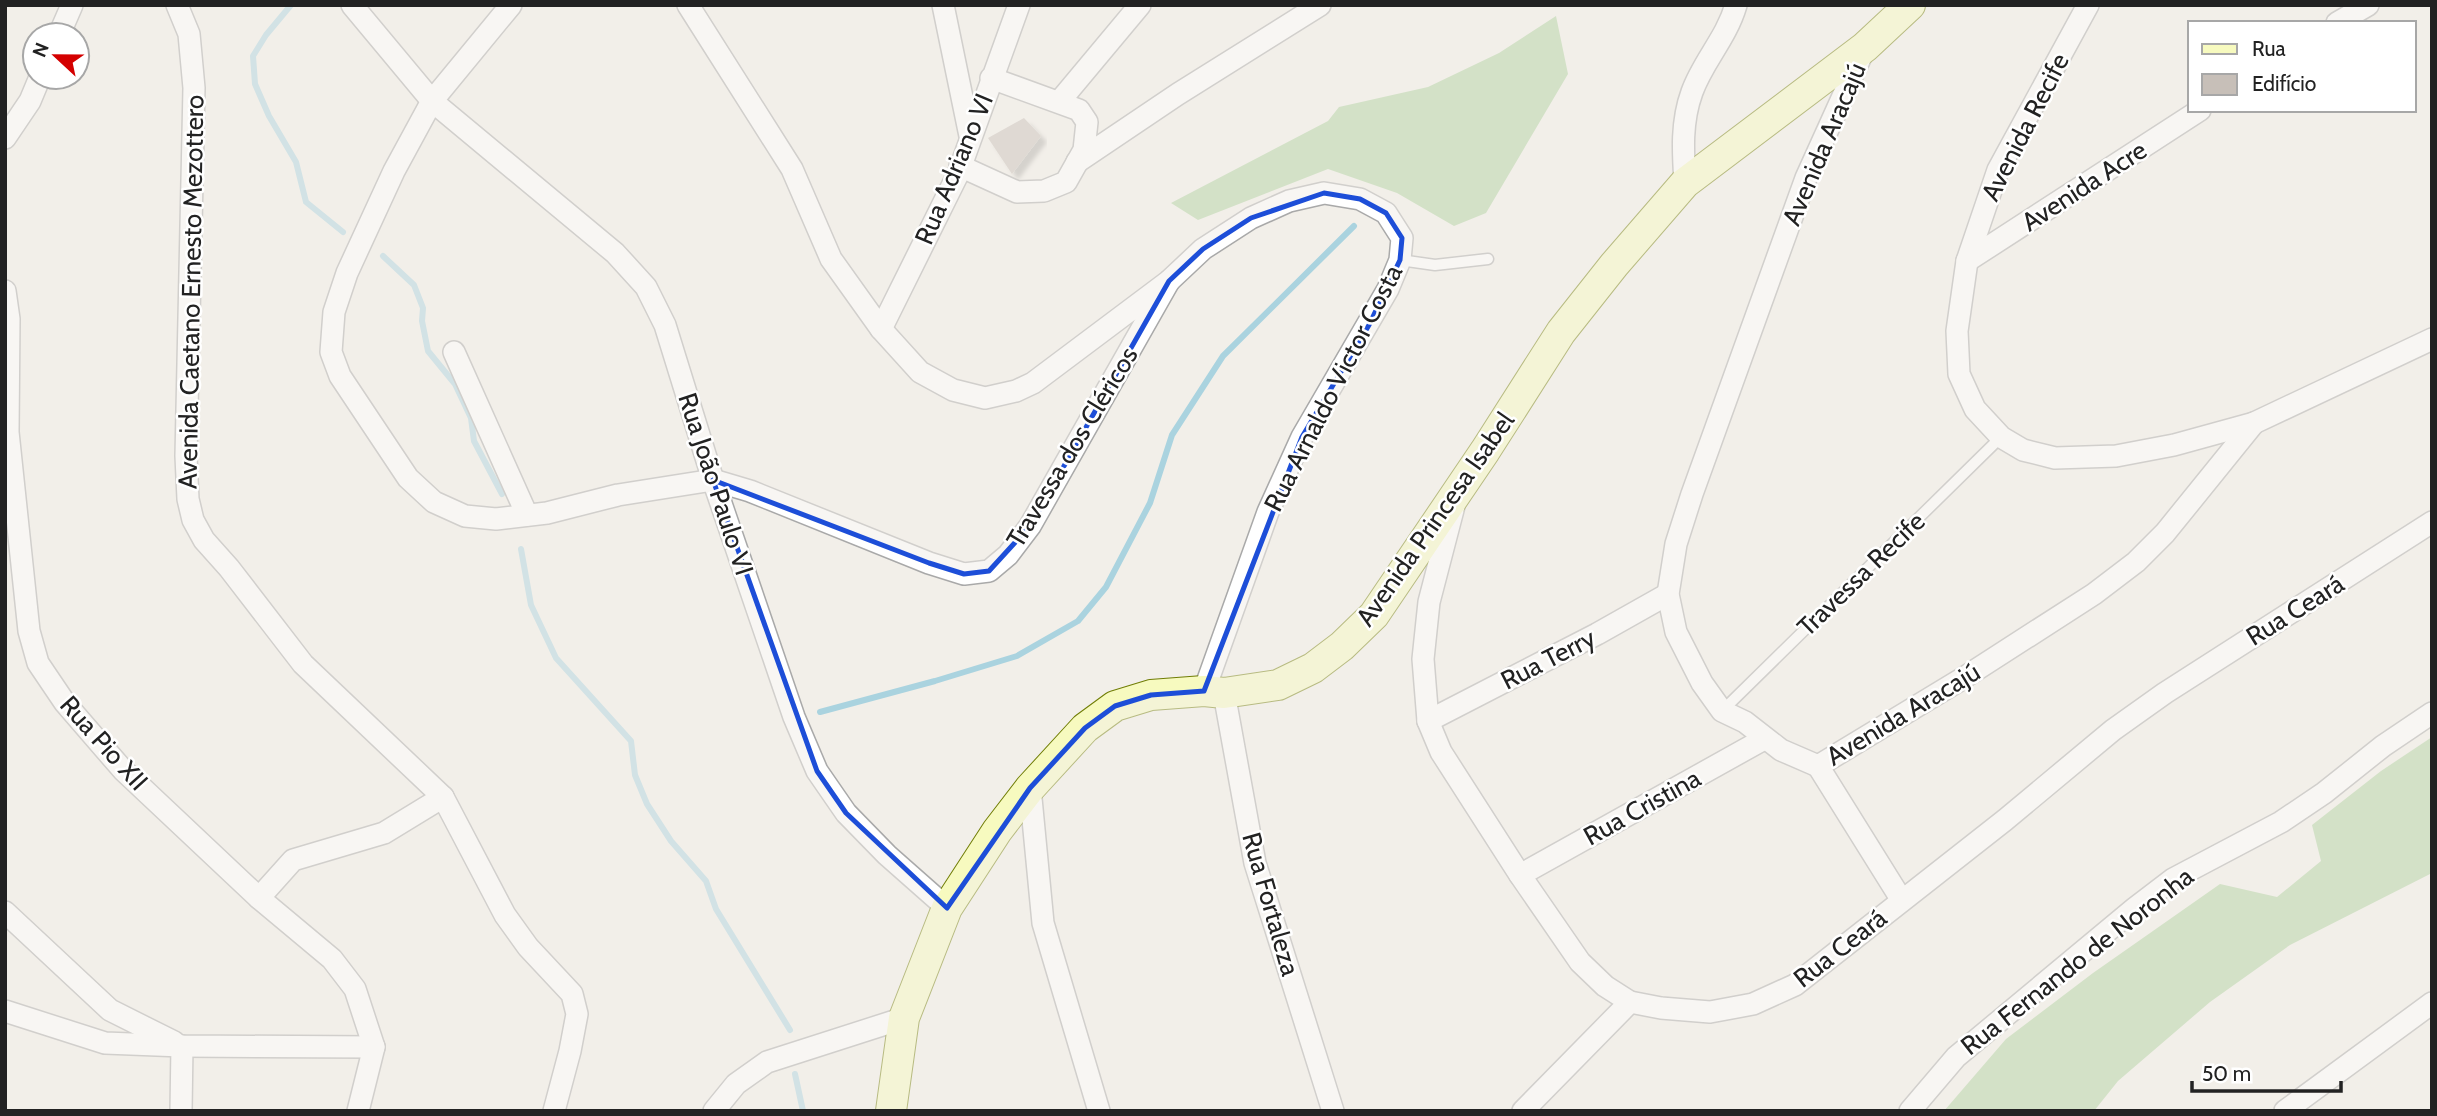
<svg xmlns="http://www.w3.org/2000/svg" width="2437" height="1116" viewBox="0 0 2437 1116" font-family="Cabin,sans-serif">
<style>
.forest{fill:#add19e}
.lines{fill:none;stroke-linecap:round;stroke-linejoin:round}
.stream{stroke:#aad3df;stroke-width:6}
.building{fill:#c7bfb8;filter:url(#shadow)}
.lane-casing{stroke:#a9a9a9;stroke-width:13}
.street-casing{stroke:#a9a9a9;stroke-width:24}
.secondary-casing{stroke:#707d05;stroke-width:32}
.lane{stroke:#fff;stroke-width:10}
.street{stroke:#fff;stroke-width:21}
.secondary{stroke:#f7fabf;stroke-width:30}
.marked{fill:none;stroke:#1d4ed8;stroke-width:5;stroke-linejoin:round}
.labels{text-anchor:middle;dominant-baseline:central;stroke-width:5;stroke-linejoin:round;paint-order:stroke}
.street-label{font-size:26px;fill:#222;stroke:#fff}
</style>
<defs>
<filter id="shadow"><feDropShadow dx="6" dy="6" stdDeviation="2" flood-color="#0004"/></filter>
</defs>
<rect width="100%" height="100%" fill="#f2efe9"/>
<g class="forest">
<path d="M1556 16 1568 74 1486 213 1454 226 1397 193 1328 169 1198 220 1171 203 1328 121 1339 107 1428 87 1499 53Z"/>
<path d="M2432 737V873L2290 945 2210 1002 2118 1081 2094 1111H1944L2006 1039 2093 973 2220 884 2277 897 2321 861 2312 825 2381 771Z"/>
</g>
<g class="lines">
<g class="stream">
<path d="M291 5 266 35 253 56 255 84 269 116 296 162 306 202 343 232"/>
<path d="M383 256 414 285 423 308 422 321 428 351 455 384 471 418 474 441 502 494"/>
<path d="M521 549 531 605 556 658 631 741 635 775 647 804 671 841 706 881 716 909 790 1030"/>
<path d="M820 712 935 681 1017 656 1078 621 1106 587 1150 503 1172 435 1223 356 1354 226"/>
<path d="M795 1074 803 1111"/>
</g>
</g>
<path class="building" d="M1024 118 1041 136 1012 174 988 138Z"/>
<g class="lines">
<defs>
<g id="lane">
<path d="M1400 260 1435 265 1488 259"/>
<path d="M1722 711 2001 437"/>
</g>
<g id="street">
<path d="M177 5 189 34 194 88 186 456 188 499 193 520 204 540 229 568 303 664 443 797 505 915 528 947 572 994 577 1014 570 1051 554 1111"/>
<path d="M352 5 432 101 615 253 646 287 665 325 713 480 794 717 817 771 846 813 887 855 947 908"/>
<path d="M511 5 432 101 394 171 347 273 334 312 331 352 340 376 408 478 434 502 465 516 496 519 547 513 618 495 713 480 750 491 929 563 964 574 989 571 1008 555 1030 526 1169 281"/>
<path d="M688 5 792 169 831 259 881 329 920 372 953 390 985 398 1016 391 1033 383 1169 281 1203 249 1251 218 1289 201 1324 193 1360 199 1386 213 1402 238 1400 260 1388 289 1302 437 1268 512 1204 691"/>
<path d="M943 5 970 136"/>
<path d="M2088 5 1998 170 1967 261 1957 331 1959 374 1975 409 2001 437 2023 450 2055 458 2116 456 2174 445 2254 423 2432 339"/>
<path d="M2337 23 2368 5"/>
<path d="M59 35 72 5"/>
<path d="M1863 52 1806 178 1692 494 1676 544 1668 594 1676 632 1702 683 1722 711 1745 722 1781 750 1818 766 1965 677 2094 594 2136 562 2165 533 2254 423"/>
<path d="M1059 102 1140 5"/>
<path d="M5 138 30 101 40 77"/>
<path d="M1077 162 1178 94 1320 5"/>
<path d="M960 166 1017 192 1044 191 1066 182 1084 150 1087 122 1079 110 991 78"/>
<path d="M1685 183C1683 152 1681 122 1692 92 1703 61 1726 39 1736 5"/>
<path d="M1967 261 2200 110"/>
<path d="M5 291 9 319 8 432 29 631 38 663 65 703 123 770 259 898 332 959 355 989 374 1047 358 1111"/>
<path d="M881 329 958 174 1019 5"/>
<path d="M454 352 527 515"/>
<path d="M1454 506 1429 602 1423 659 1428 721 1441 752 1520 875 1580 962 1605 986 1630 1002 1661 1008 1710 1012 1753 1004 1795 985 2005 820 2113 730 2165 693 2432 522"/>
<path d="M1224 693 1255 863 1333 1111"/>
<path d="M1428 721 1597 634 1668 594"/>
<path d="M1818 766 1901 899"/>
<path d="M1030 788 1043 923 1099 1111"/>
<path d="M1520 875 1764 739"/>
<path d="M259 898 293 860 384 833 443 797"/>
<path d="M5 912 110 1010 174 1042"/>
<path d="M5 1011 105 1043 182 1046 374 1047"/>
<path d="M181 1111 182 1046"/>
<path d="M714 1111 736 1084 767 1062 904 1018"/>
<path d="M1523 1111 1630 1002"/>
<path d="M1910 1111 1956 1057 2135 908 2173 879 2281 822 2324 793 2383 746 2432 713"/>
<path d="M2285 1111 2432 1003"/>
</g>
<path id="secondary" d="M891 1111 904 1018 947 908 997 831 1030 788 1085 728 1115 706 1151 695 1204 691 1224 693 1278 685 1313 668 1342 646 1374 615 1485 451 1561 332 1614 265 1685 183 1865 47 1910 5"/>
</defs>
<use href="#lane" class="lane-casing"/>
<use href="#street" class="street-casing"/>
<use href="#secondary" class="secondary-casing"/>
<use href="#lane" class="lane"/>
<use href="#street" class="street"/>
<use href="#secondary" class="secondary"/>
</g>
<path d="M0 0H2437V1116H0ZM1324 193 1360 199 1386 213 1402 238 1400 260 1369 325 1302 437 1204 691 1151 695 1115 706 1085 728 1030 788 947 908 846 813 817 771 713 480 929 563 964 574 989 571 1030 526 1169 281 1203 249 1251 218Z" fill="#f2efe9" fill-opacity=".55" fill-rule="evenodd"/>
<path class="marked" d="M1324 193 1360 199 1386 213 1402 238 1400 260 1369 325 1302 437 1204 691 1151 695 1115 706 1085 728 1030 788 947 908 846 813 817 771 713 480 929 563 964 574 989 571 1030 526 1169 281 1203 249 1251 218Z"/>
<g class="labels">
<g class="street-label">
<text transform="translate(2025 127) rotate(-63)">Avenida Recife</text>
<text transform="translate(1824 144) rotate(-67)">Avenida Aracajú</text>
<text transform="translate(954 169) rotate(-67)">Rua Adriano VI</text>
<text transform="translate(2084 186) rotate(-33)">Avenida Acre</text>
<text transform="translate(191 292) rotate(-89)">Avenida Caetano Ernesto Mezottero</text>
<text transform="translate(1333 388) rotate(-63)">Rua Arnaldo Victor Costa</text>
<text transform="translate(1072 447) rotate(-59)">Travessa dos Cléricos</text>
<text transform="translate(716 484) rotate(72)">Rua João Paulo VI</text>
<text transform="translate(1435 519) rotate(-55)">Avenida Princesa Isabel</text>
<text transform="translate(1861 574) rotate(-44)">Travessa Recife</text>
<text transform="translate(2295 610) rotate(-32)">Rua Ceará</text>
<text transform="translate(1548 659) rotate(-27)">Rua Terry</text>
<text transform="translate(1903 714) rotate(-31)">Avenida Aracajú</text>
<text transform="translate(104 743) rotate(48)">Rua Pio XII</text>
<text transform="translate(1642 807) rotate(-29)">Rua Cristina</text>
<text transform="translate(1271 904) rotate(74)">Rua Fortaleza</text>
<text transform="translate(1840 948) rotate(-38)">Rua Ceará</text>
<text transform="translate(2077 961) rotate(-38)">Rua Fernando de Noronha</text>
</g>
</g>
<rect width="2437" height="1116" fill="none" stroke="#222222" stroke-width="14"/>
<rect x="2188" y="21" width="228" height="91" fill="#ffffff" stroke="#a7a7a7" stroke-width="2"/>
<rect x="2202" y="44" width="35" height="10" fill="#f7fabf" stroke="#a7a7a7" stroke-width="2"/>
<text x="2252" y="56" font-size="21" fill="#222222">Rua</text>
<rect x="2202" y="74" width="35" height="21" fill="#c7bfb8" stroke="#a7a7a7" stroke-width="2"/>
<text x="2252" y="91" font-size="21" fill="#222222">Edifício</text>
<g transform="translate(56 56) rotate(292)"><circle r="33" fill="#ffffff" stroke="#a7a7a7" stroke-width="2"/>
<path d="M0-5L12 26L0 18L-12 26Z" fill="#d40000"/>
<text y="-10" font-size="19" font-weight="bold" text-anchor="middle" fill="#222222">N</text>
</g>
<path d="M2192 1081v10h149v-10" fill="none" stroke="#222222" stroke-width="3.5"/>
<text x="2202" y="1081" font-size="21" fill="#222222" stroke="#ffffff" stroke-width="5" paint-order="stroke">50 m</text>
</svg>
